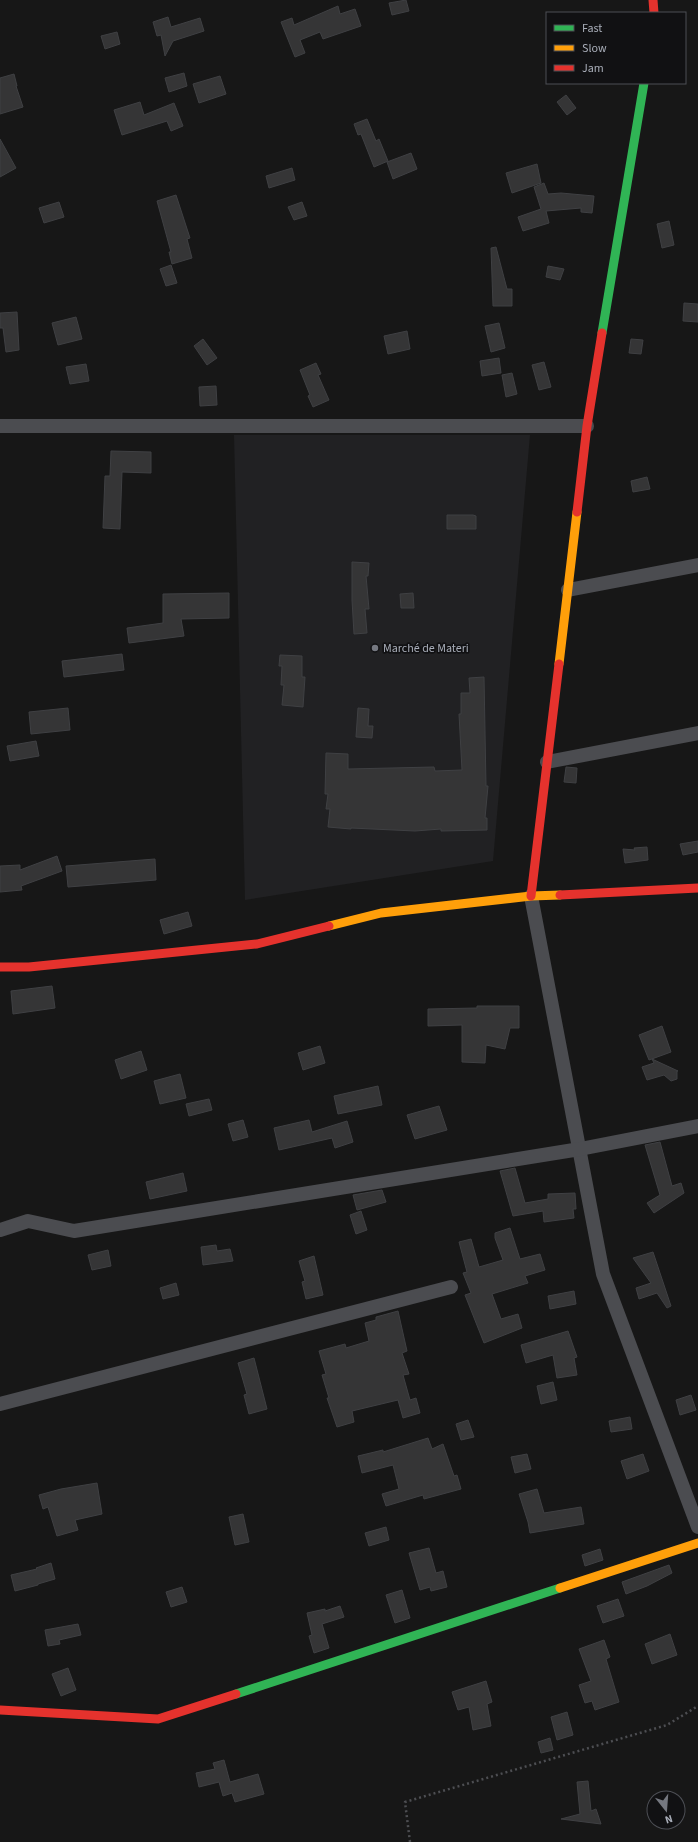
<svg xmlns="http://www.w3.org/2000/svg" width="698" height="1842" viewBox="0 0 698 1842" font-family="'Source Sans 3',sans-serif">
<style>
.built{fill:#212123}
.building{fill:#353536;stroke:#3f4043}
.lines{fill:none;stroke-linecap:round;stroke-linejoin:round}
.path{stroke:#4d4e52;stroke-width:2.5;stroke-dasharray:2 3;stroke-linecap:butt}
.street{stroke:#4b4c50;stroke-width:14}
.fast{stroke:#30b455;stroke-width:9}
.slow{stroke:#ff9f0a;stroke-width:9}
.jam{stroke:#e5322d;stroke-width:9}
.poi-dot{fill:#757880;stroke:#111113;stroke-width:1.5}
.labels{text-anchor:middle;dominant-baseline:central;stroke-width:3.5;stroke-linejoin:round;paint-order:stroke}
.poi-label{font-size:12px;fill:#a8adb8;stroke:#111113;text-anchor:start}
</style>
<rect width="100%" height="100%" fill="#171717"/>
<path class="built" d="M234 435H530L493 861 245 900Z"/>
<g class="building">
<path d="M406 0 409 11 392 15 389 3Z"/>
<path d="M338 6 340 14 355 9 361 26 323 39 320 32 300 40 305 53 295 57 281 22 292 18 294 25Z"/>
<path d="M168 17 171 27 200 18 204 31 173 41 165 56 161 35 157 36 153 22Z"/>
<path d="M117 32 120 44 105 49 101 36Z"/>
<path d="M184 73 187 86 169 92 165 78Z"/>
<path d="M14 74 17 86H16L23 107 0 114V78Z"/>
<path d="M220 76 226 94 199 103 193 84Z"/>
<path d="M566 95 576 108 567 115 557 102Z"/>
<path d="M140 102 144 115 174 103 183 126 171 131 167 121 122 135 114 110Z"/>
<path d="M367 119 376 141 379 139 388 161 374 167 361 134 358 135 354 124Z"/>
<path d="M0 139 16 168 0 177Z"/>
<path d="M411 153 417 169 393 179 387 162Z"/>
<path d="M537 164 541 183 512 193 506 173Z"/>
<path d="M292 168 295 180 269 188 266 176Z"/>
<path d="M544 183 548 194 561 193 594 196 592 213 581 212V208L546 211 549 223 523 231 518 217 541 209 534 187Z"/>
<path d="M176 195 190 238 187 239 192 258 172 264 169 252H171L157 201Z"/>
<path d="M59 202 64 217 44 223 39 208Z"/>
<path d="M302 202 307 216 294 220 288 207Z"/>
<path d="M669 221 674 245 662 248 657 224Z"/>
<path d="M496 247 507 289H512V306H493L491 248Z"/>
<path d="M171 265 177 283 166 286 160 269Z"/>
<path d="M548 266 564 269 560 280 546 277Z"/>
<path d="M684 303 698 304V322L683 321Z"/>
<path d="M17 312 19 350 6 352 3 328H0V313Z"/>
<path d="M76 317 82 339 58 345 52 323Z"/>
<path d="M499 323 505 348 491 352 485 326Z"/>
<path d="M407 331 410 349 388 354 384 336Z"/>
<path d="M203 339 217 358 207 365 194 346Z"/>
<path d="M631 339 643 340 641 354 629 353Z"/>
<path d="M499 358 501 373 482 376 480 361Z"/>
<path d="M544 362 551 387 539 390 532 365Z"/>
<path d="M316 363 321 374 318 375 329 400 313 407 308 396 310 395 300 370Z"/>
<path d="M86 364 89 381 70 384 66 367Z"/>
<path d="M512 373 517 394 506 397 502 375Z"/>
<path d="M216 386 217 405 200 406 199 387Z"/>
<path d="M111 451 151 452V473L122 472 120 529 103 528 105 476H110Z"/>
<path d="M647 477 650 489 633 492 631 481Z"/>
<path d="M447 515H473L476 516V529H447Z"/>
<path d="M352 562 369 563 368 576H366L369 609H365L367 633 354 634 352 600Z"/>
<path d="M229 593V618L181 619 184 636 129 643 127 628 163 623V594Z"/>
<path d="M413 593 414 608H401L400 594Z"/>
<path d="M122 654 124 670 64 677 62 661Z"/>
<path d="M280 655 302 656V677H305L303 707 282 705 284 685H281L282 666H279Z"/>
<path d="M484 677 486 786H488L485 818H487V830L441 831V829L415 831 351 828V829L328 827 330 809H326L328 794H325L326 753 348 754V769L434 767 435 771 462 770 459 714H461V693H470L469 678Z"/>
<path d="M68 708 70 730 31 734 29 712Z"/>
<path d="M358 708 369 709 368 726H373L372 738 356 737Z"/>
<path d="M36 741 39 756 10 761 7 746Z"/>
<path d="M566 767 577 768 576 783 564 782Z"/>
<path d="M698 841V852L683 855 680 844Z"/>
<path d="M647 847 648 860 625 863 623 849 635 850 634 848Z"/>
<path d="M57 856 62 871 21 886 22 890 0 892V866L20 865V870Z"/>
<path d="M155 859 156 880 68 887 66 866Z"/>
<path d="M188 912 192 926 164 934 160 920Z"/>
<path d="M52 986 55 1008 13 1014 11 991Z"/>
<path d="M477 1006H519V1028H510L505 1049 486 1045 485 1063 462 1062V1025L428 1026V1009L477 1008Z"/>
<path d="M662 1026 671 1052 649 1060 639 1035Z"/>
<path d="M320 1046 325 1063 303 1070 298 1053Z"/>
<path d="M141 1051 147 1070 121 1079 115 1060Z"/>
<path d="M652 1059 678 1071H677V1079L671 1081 664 1075 647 1080 642 1067 654 1063Z"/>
<path d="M180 1074 186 1098 160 1104 154 1081Z"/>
<path d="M378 1086 382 1105 338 1114 334 1096Z"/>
<path d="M209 1099 212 1110 189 1116 186 1104Z"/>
<path d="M439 1106 447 1130 415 1139 407 1115Z"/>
<path d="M243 1120 248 1137 233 1141 228 1124Z"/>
<path d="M309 1120 312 1132 347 1121 353 1142 335 1148 332 1138 279 1150 274 1128Z"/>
<path d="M660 1142 672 1186 681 1183 684 1193 654 1213 647 1203 660 1195 645 1145Z"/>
<path d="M515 1168 525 1203 548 1199V1194L575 1193 576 1209H573L574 1218 544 1222 543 1211 513 1216 500 1171Z"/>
<path d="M183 1173 187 1191 150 1199 146 1182Z"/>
<path d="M382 1190 386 1202 357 1210 353 1195Z"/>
<path d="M361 1211 367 1230 356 1234 350 1215Z"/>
<path d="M510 1228 520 1259 540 1254 545 1270 525 1276 528 1283 492 1294 501 1319 518 1314 522 1328 484 1343 465 1295 471 1293 463 1273 467 1272 459 1242 471 1239 479 1267 503 1260 495 1238V1233Z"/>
<path d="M216 1245 217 1251 230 1249 233 1261 203 1265 201 1247Z"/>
<path d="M108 1250 111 1266 92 1270 88 1255Z"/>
<path d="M653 1252 671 1306 667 1308 657 1293 639 1299 636 1288 651 1283 633 1258Z"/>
<path d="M314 1256 323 1295 306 1299 302 1282 305 1281 299 1261Z"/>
<path d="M176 1283 179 1295 163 1299 160 1288Z"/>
<path d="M574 1291 576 1304 550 1309 548 1296Z"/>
<path d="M398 1311 407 1351 402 1353 409 1374 403 1375 410 1400 416 1398 420 1413 403 1418 398 1400 352 1411 354 1422 337 1427 327 1398H329L322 1375 326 1374 319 1351 345 1344 346 1348 369 1341 365 1323 376 1320V1317Z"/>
<path d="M568 1331 577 1357 574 1358 577 1375 557 1378 553 1355 526 1363 521 1345Z"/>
<path d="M254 1358 267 1409 249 1414 244 1395 247 1394 238 1363Z"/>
<path d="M553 1382 557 1400 541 1404 537 1386Z"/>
<path d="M691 1395 696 1410 680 1415 676 1400Z"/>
<path d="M630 1417 632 1429 611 1432 609 1421Z"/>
<path d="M468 1420 474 1437 461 1440 456 1424Z"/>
<path d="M428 1438 432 1449 443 1444 454 1476 457 1475 461 1489 424 1499 423 1495 386 1506 382 1494 399 1489 393 1465 362 1473 358 1456 383 1450V1452Z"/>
<path d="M527 1454 531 1469 515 1473 511 1457Z"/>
<path d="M643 1454 649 1471 627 1479 621 1461Z"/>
<path d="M97 1483 102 1514 75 1520 78 1530 57 1536 48 1507 43 1509 39 1495 61 1489Z"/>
<path d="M537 1489 544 1513 581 1507 584 1524 530 1533 528 1522 519 1494Z"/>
<path d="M243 1514 249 1542 235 1545 229 1517Z"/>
<path d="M386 1527 389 1540 369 1546 365 1533Z"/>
<path d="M429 1548 436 1573 443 1571 447 1587 431 1591 430 1587 420 1590 409 1553Z"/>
<path d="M600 1549 603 1560 585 1566 582 1555Z"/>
<path d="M51 1563 55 1579 38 1584V1585L15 1591 11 1575 37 1569 36 1568Z"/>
<path d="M669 1565 672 1573 647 1586 626 1594 622 1582Z"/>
<path d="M182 1587 187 1602 171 1607 166 1592Z"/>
<path d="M402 1590 410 1618 395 1623 386 1595Z"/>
<path d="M618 1599 624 1616 603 1623 597 1606Z"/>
<path d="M340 1606 344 1617 322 1624 329 1648 314 1653 309 1636 312 1635 307 1613 325 1609V1611Z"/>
<path d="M78 1624 81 1635 59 1640 60 1644 48 1646 45 1630Z"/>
<path d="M670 1634 677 1655 652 1664 645 1644Z"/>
<path d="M604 1640 610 1657 606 1659 619 1702 595 1710 592 1701 585 1703 579 1685 591 1681 579 1649Z"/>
<path d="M68 1668 76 1690 61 1696 52 1674Z"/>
<path d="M486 1681 492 1702 487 1704 491 1726 473 1730 469 1707 458 1710 452 1692Z"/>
<path d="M567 1712 573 1735 557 1740 551 1717Z"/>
<path d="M550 1738 553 1750 541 1753 538 1742Z"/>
<path d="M224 1760 230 1782 258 1774 264 1794 235 1802 232 1793 223 1796 219 1782 199 1787 196 1773 215 1769 213 1763Z"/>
<path d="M588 1781 591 1811 596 1809 601 1824 561 1819 580 1814 577 1782Z"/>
</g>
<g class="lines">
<path class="path" d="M410 1842 405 1802 667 1725 698 1706"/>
<g class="street">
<path d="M0 426H587"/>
<path d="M568 590 698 565"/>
<path d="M547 762 698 733"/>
<path d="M531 896 603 1274 698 1527"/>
<path d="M0 1230 28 1221 74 1231 580 1149 698 1126"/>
<path d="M0 1404 451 1287"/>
</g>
<g class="fast">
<path d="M602 333 644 83"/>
<path d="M236 1694 560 1588"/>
</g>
<g class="slow">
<path d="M559 664 577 512"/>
<path d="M329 926 381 913 531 896 560 895"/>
<path d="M560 1588 698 1543"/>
</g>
<g class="jam">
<path d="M653 0 654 13"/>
<path d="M577 512 587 426 602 333"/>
<path d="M560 895 698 888"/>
<path d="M531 896 559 664"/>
<path d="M0 967H29L257 944 329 926"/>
<path d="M0 1710 158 1719 236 1694"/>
</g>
</g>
<circle class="poi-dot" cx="375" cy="648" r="4"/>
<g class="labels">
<g class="poi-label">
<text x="383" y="648">Marché de Materi</text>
</g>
</g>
<rect x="546" y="12" width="140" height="72" fill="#111113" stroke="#4d4f55"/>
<rect x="554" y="25" width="20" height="6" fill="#30b455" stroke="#4d4f55"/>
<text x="582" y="32" font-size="12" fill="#a8adb8">Fast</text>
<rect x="554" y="45" width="20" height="6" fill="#ff9f0a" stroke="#4d4f55"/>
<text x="582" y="52" font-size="12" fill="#a8adb8">Slow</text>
<rect x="554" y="65" width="20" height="6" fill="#e5322d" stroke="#4d4f55"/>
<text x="582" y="72" font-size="12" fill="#a8adb8">Jam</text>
<g transform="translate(666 1810) rotate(163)"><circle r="19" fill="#111113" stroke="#4d4f55"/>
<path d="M0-3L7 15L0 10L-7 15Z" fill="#757880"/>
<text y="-6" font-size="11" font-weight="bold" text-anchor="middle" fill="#a8adb8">N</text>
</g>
</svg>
